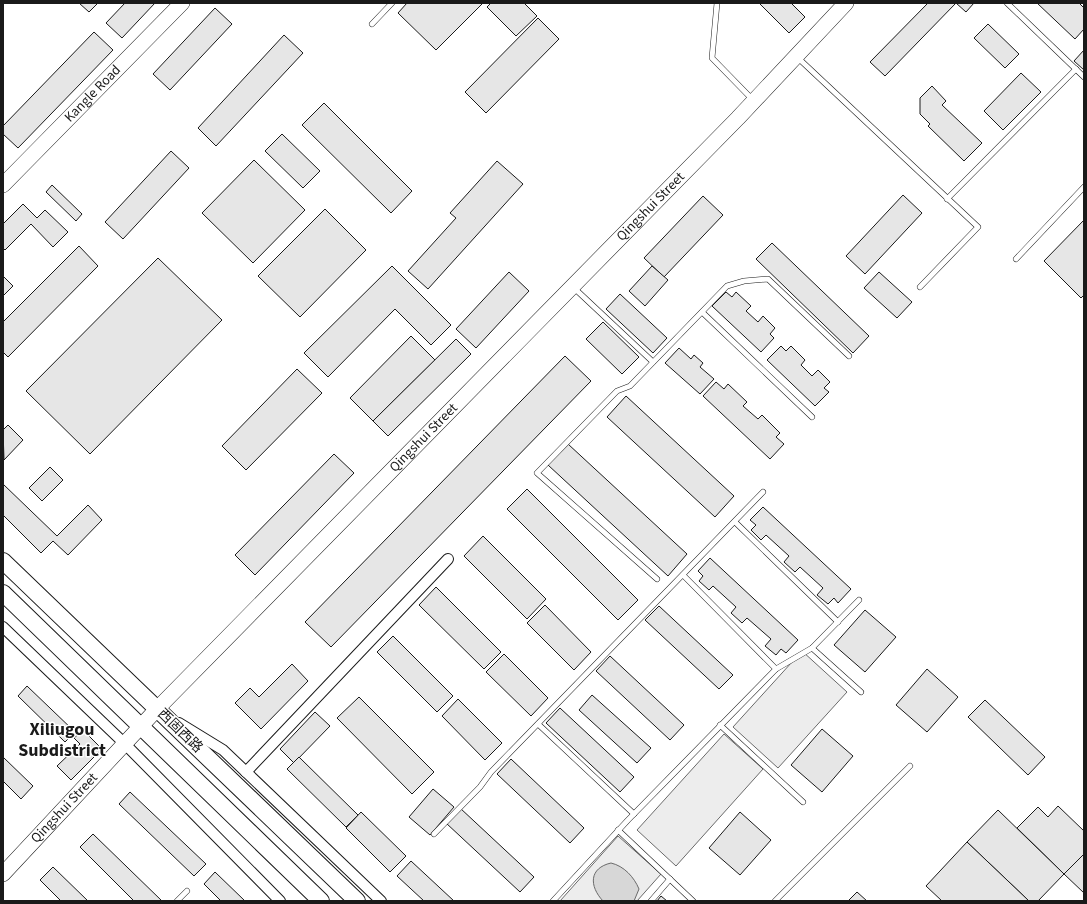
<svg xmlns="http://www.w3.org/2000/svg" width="1087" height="904" viewBox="0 0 1087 904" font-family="'Source Sans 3','Noto Sans SC',sans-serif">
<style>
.built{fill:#ededed;stroke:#6a6a6a}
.water{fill:#d7d7d7;stroke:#6a6a6a}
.building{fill:#e6e6e6;stroke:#1a1a1a}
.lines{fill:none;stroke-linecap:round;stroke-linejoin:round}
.lane-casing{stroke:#1a1a1a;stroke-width:6}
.street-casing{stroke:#1a1a1a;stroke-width:12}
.secondary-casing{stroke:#1a1a1a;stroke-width:16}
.primary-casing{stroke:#1a1a1a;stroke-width:18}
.lane{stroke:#fff;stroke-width:5}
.street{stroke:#fff;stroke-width:10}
.secondary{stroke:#fff;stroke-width:15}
.primary{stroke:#fff;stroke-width:16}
.labels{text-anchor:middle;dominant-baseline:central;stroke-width:3;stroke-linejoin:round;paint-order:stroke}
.street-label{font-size:14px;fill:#1a1a1a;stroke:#fff}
.district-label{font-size:18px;font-weight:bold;fill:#1a1a1a;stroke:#fff}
</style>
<rect width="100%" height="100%" fill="#fff"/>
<g class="built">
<path d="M802 651 847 692 778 768 733 727Z"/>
<path d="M724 734 763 769 676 866 637 830Z"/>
<path d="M618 836 661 874 637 901H560Z"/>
</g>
<path class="water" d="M611 863C624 866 634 877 639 889L634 901H603C589 886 589 868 611 863Z"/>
<g class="building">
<path d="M79 3H98L89 12Z"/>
<path d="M125 3H155L122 38 106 23Z"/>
<path d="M407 3H483L436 50 398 13Z"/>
<path d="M491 3H524L537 16 516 36 487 7Z"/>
<path d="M759 3H791L805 17 789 33Z"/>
<path d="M928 3H956L885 76 870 62Z"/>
<path d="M956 3H974L966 12Z"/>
<path d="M1037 3H1079L1084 8V29L1075 39Z"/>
<path d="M215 8 232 24 170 90 153 74Z"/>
<path d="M538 18 559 39 486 113 465 92Z"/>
<path d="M988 24 1019 54 1005 68 974 38Z"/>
<path d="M94 32 113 50 18 148 3 134V126Z"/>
<path d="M284 35 303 53 216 146 198 128Z"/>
<path d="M1084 50V70L1074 61Z"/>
<path d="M1021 73 1041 92 1003 130 984 111Z"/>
<path d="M932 86 946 101 942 105 982 143 964 161 928 126 930 124 920 114V98Z"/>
<path d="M324 103 412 191 391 213 302 125Z"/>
<path d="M282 134 320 171 303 188 265 151Z"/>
<path d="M171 151 189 168 123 239 105 222Z"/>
<path d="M254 160 305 210 253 263 202 213Z"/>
<path d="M497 161 523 184 428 289 408 271 456 218 450 213Z"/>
<path d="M52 185 82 214 76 221 46 192Z"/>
<path d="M903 195 922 213 865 274 846 256Z"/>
<path d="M703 196 723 215 664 277 644 258Z"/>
<path d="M23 204 37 218 45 210 68 232 53 247 31 224 5 250 3 248V224Z"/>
<path d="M325 209 366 250 300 317 258 276Z"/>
<path d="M1084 220V295L1081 298 1044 261Z"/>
<path d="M772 243 869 336 853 353 756 259Z"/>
<path d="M79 246 98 266 8 357 3 352V322Z"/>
<path d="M158 258 222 320 90 454 26 391Z"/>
<path d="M392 266 451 325 431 345 395 309 328 377 304 353Z"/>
<path d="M652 266 668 280 645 306 629 291Z"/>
<path d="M509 272 529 291 476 348 456 329Z"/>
<path d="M879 272 912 302 897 318 864 288Z"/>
<path d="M3 276 13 286 3 296Z"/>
<path d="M726 292 732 297 736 292 751 306 746 311 758 322 763 316 775 328 770 334 774 338 761 352 712 306Z"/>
<path d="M620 294 667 338 653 353 606 309Z"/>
<path d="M603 322 639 357 622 374 586 339Z"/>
<path d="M411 336 435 360 373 421 350 398Z"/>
<path d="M456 339 471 354 388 436 373 421Z"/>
<path d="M781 346 786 351 791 346 805 360 801 365 812 376 818 370 830 382 824 388 829 392 815 406 767 360Z"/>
<path d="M679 348 691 359 694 355 703 363 700 367 714 379 700 394 665 363Z"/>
<path d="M565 356 591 381 331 647 305 622Z"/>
<path d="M297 369 322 393 246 470 222 446Z"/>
<path d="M716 382 724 389 728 384 747 402 743 406 758 419 762 415 780 433 776 437 784 444 770 459 703 396Z"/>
<path d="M626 396 734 496 715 517 607 417Z"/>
<path d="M8 425 23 440 4 460 3 430Z"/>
<path d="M568 444 687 554 668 576 548 465Z"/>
<path d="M334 454 354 473 255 575 235 555Z"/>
<path d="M50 467 63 480 42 501 29 488Z"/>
<path d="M3 484 57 536 88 505 102 520 68 555 53 541 41 553 3 515Z"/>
<path d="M527 489 638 600 618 620 507 509Z"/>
<path d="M763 507 851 589 838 603 834 598 828 604 817 595 823 588 800 567 795 572 784 562 789 556 766 535 761 540 751 530 756 525 750 520Z"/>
<path d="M483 536 546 599 527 619 464 556Z"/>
<path d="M710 558 798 640 786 653 781 649 776 655 765 646 771 639 747 618 742 623 731 613 736 607 713 586 709 590 699 581 703 576 698 571Z"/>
<path d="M436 587 501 652 484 669 419 605Z"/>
<path d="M545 605 591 652 574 670 527 623Z"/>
<path d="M659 606 733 675 719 689 645 620Z"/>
<path d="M865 610 896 637 865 672 834 645Z"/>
<path d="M393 636 453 696 437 712 377 652Z"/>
<path d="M504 654 548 698 531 716 486 672Z"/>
<path d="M610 656 684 725 670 740 596 671Z"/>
<path d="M292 664 308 681 261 729 235 703 250 688 259 697Z"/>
<path d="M927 669 958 697 927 732 896 705Z"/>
<path d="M27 686 75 732 65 742 18 696Z"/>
<path d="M592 695 651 748 637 763 579 710Z"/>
<path d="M359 697 434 772 412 794 337 718Z"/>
<path d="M458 699 502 743 485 760 442 716Z"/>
<path d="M985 700 1045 757 1028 775 968 717Z"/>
<path d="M560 708 634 777 620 792 546 723Z"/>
<path d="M315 712 330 726 294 763 280 749Z"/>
<path d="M822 729 853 756 822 792 791 765Z"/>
<path d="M83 730 102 749 71 780 57 766 80 744 74 738Z"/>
<path d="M3 757 33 786 21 799 3 781Z"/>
<path d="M299 757 358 815 346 827 287 769Z"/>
<path d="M511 759 584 828 570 843 497 774Z"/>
<path d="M433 789 454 807 430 835 409 817Z"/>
<path d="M130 792 206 864 194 876 119 804Z"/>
<path d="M1058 806 1084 831V854L1064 874 1017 828 1038 807 1048 817Z"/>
<path d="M460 808 534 877 520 892 446 823Z"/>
<path d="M998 810 1064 874 1038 901H1029L967 842Z"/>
<path d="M361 812 406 856 390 872 346 828Z"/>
<path d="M740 812 771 840 740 875 709 848Z"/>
<path d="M93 834 162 901H134L80 847Z"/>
<path d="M967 842 1029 901H942L926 886Z"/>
<path d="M1083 855 1084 856V893L1064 874Z"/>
<path d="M411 861 454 901H424L397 876Z"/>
<path d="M53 867 88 901H61L40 880Z"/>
<path d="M215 872 245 901H221L204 884Z"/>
<path d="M857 892 867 901H848Z"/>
<path d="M661 896 667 901H657Z"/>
</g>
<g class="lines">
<defs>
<g id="lane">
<path d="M717 3 712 58 753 100"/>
<path d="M1007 3 1084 77"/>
<path d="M372 24 392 3"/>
<path d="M797 57 978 227 920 287"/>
<path d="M947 199 1076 69"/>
<path d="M1016 259 1084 187"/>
<path d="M573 287 653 362"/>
<path d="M702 312 812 417"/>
<path d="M735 522 838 622"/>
<path d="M683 575 776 669"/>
<path d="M657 579 537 473 617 391 630 386 727 286 744 281 768 279 849 356"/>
<path d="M812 648 861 692"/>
<path d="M538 724 634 814"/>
<path d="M720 725 803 802"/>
<path d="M618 830 693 901"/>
<path d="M434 834 480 787 491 772 763 492"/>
<path d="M177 901 187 891"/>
<path d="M553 901 628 820 776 669 812 648 859 600"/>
<path d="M651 901 670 879"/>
<path d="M775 901 910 766"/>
</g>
<g id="street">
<path d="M3 627 125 744 280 901"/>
<path d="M179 723 223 750 381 901"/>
<path d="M246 772 448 559"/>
</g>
<g id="secondary">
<path id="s1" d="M3 185 182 3"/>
<path id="s2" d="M3 874 157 709 738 118 846 3"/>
</g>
<g id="primary">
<path d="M3 561 357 901"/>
<path d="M3 593 321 901"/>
</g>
</defs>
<use href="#lane" class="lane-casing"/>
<use href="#street" class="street-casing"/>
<use href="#secondary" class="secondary-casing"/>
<use href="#primary" class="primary-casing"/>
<use href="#lane" class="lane"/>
<use href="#street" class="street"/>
<use href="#secondary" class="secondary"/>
<use href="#primary" class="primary"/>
</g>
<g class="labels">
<g class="street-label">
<text stroke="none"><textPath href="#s1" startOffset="128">Kangle Road</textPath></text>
<text stroke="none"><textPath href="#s2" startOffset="930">Qingshui Street</textPath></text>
<text stroke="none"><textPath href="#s2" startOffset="606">Qingshui Street</textPath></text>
<text transform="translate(180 731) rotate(44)">西固西路</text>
<text stroke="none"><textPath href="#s2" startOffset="90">Qingshui Street</textPath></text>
</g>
<g class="district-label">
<text x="62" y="729">Xiliugou<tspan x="62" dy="21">Subdistrict</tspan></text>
</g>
</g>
<rect width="1087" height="904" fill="none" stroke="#1a1a1a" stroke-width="8"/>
</svg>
